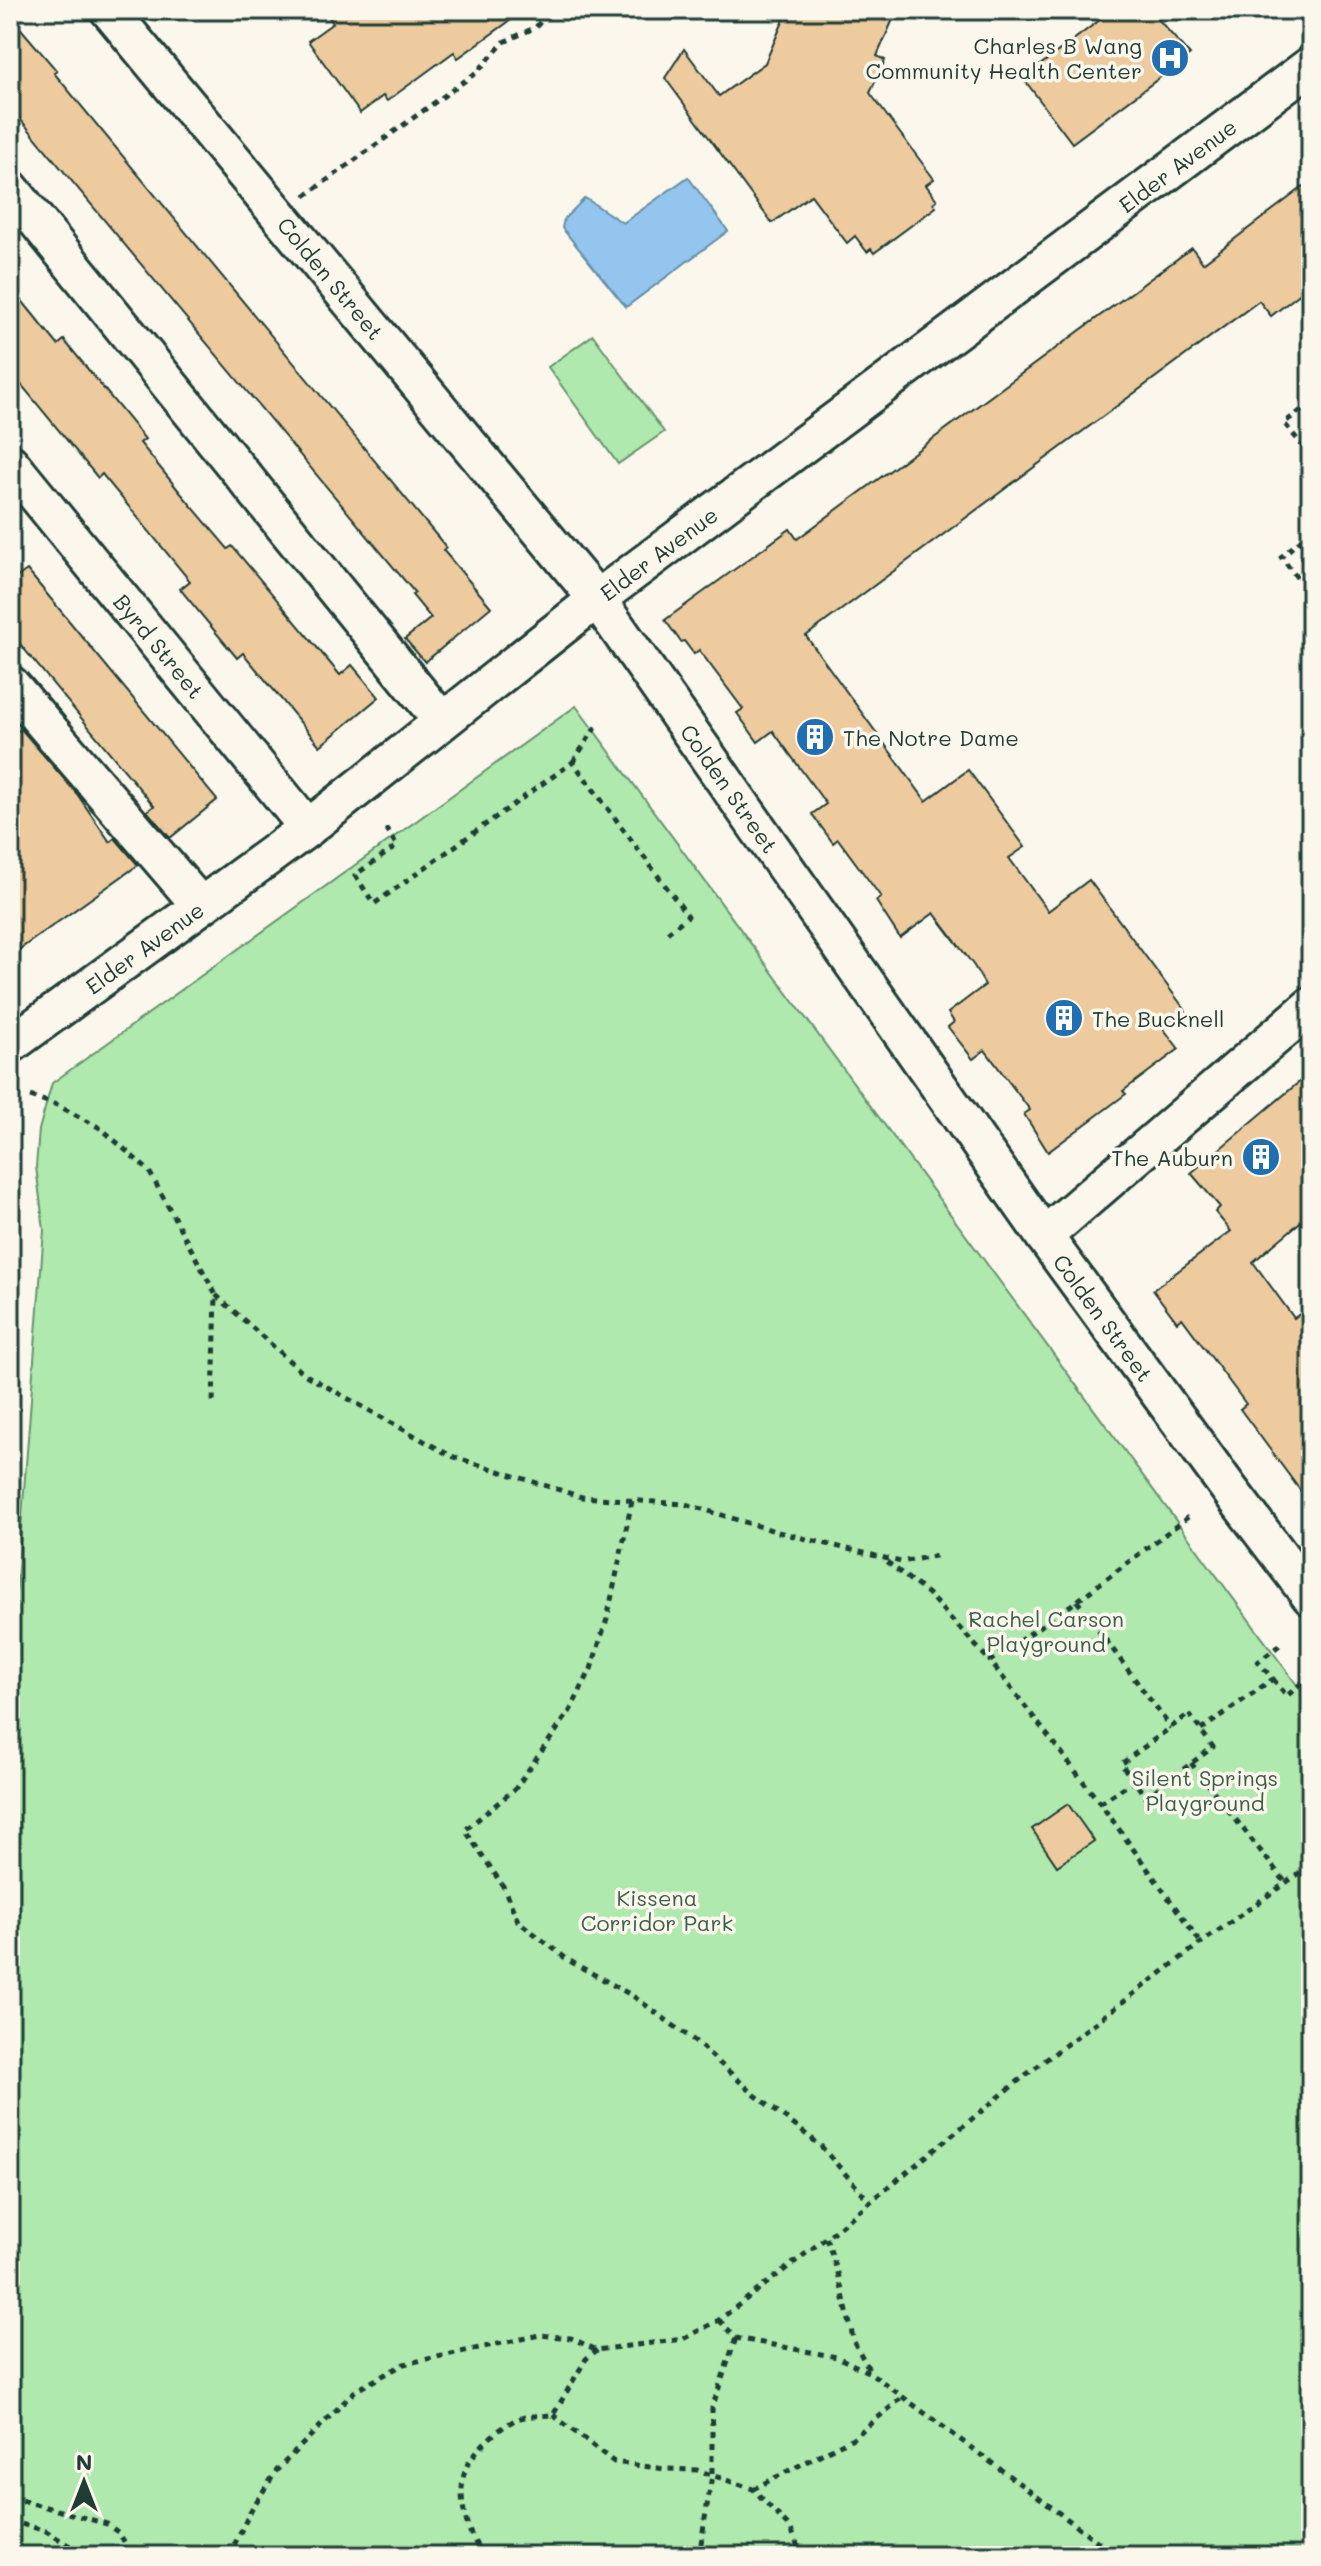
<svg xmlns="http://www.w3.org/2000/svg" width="1321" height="2566" viewBox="0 0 1321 2566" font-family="Mali,sans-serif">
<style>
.green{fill:#afe9ad;stroke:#679370;stroke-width:2}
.water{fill:#93c5ef;stroke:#658fa4;stroke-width:2}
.building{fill:#eeca9f;stroke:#1f3d34;stroke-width:2}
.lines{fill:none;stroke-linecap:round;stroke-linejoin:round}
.minor-casing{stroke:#1f3d34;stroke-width:42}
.path{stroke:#1f3d34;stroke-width:5;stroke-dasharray:6 6;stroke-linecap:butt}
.minor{stroke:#fbf7ec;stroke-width:36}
.labels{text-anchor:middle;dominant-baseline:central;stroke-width:7;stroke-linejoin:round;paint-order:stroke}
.poi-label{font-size:22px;fill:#1f3d34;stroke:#fbf7ec;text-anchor:end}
.street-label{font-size:22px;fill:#1f3d34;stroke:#fbf7ec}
.park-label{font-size:22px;fill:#3c5f4c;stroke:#fbf7ec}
</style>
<rect width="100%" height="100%" fill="#fbf7ec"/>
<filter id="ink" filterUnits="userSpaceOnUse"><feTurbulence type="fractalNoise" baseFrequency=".0125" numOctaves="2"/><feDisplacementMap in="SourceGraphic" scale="16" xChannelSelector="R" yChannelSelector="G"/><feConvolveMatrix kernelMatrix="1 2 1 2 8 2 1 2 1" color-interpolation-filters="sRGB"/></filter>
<g filter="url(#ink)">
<g class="green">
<path d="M593 335 664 432 618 464 548 367Z"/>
<path d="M576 706 1311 1704V2556H10V1673L44 1230 36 1167 39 1130 52 1083Z"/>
</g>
<path class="water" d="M688 177 728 231 626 307 562 228 564 219 585 198 623 223Z"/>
<g class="building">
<path d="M324 10H525L458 58 454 52 387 101 383 96 360 113 308 41 333 23Z"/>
<path d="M788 10H897L877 56 885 60 870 93 934 179 926 185 937 200 933 203 936 207 874 253 871 249 867 252 855 236 847 243 811 195 772 223 665 78 684 49 719 96 765 63Z"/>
<path d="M1113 10H1150L1190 55 1072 143 1023 78Z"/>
<path d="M10 16 57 71 54 73 446 547 443 550 491 607 425 662 405 639 431 618 412 595 415 593 10 107Z"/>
<path d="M1311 181V285L1271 316 1259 301 806 636 926 801 968 770 1025 847 1009 858 1048 911 1089 880 1186 1011 1163 1028 1179 1049 1123 1091 1126 1094 1048 1152 1024 1114 1030 1110 985 1050 973 1059 948 1027 954 1022 948 1013 985 985 974 966 934 913 900 938 876 901 881 897 838 839 833 843 812 814 826 804 773 731 758 742 737 713 743 709 699 650 694 654 684 641 681 642 665 620 790 529 797 539 1192 248 1203 263Z"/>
<path d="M10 286 58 345 64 340 145 439 140 443 179 491 228 549 232 546 340 675 352 665 379 697 320 746 243 653 237 658 180 589 190 581 102 474 98 478 10 371Z"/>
<path d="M27 570 217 800 170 838 147 811 154 806 10 632V582Z"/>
<path d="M21 729 77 794 110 842 115 838 138 865 10 956V736Z"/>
<path d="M1311 1072V1213L1253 1262 1294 1318 1311 1306V1505L1240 1409 1246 1404 1182 1318 1177 1322 1153 1290 1231 1231 1215 1212 1220 1207 1191 1173Z"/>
<path d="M1068 1804 1094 1841 1057 1866 1032 1829Z"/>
</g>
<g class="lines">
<defs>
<g id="minor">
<path id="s1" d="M109 10 597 599 1044 1236 1229 1489 1311 1597"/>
<path d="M10 188 442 721"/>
<path id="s2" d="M10 463 308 828"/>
<path d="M10 684 200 905"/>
<path id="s3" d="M10 1045 308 828 597 599 1311 65"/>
<path d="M1044 1236 1311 1006"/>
</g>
</defs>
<use href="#minor" class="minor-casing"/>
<g class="path">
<path d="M305 196 477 72 504 42 536 27 550 10"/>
<path d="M1311 403 1284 423 1311 456"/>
<path d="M1311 531 1281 557 1311 596"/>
<path d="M573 762 597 725"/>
<path d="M386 828 397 846 355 875 374 904 573 762 688 916 667 933"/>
<path d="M30 1096 57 1105 102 1129 149 1171 216 1295 213 1404"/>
<path d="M216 1295 304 1374 451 1456 582 1497 685 1504 778 1532 901 1562 940 1555"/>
<path d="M632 1501 607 1619 591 1669 570 1711 515 1789 465 1830 503 1886 518 1921 568 1960 633 1996 695 2041 755 2095 820 2145 870 2202"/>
<path d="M1188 1517 1077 1601 990 1661 1100 1803 1201 1943"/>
<path d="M887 1562 928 1594 990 1661"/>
<path d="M1077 1601 1171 1728"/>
<path d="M1273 1679 1287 1696 1307 1678"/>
<path d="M1189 1714 1213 1747 1146 1797 1121 1764Z"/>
<path d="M1201 1730 1273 1679 1258 1662 1281 1644"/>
<path d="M1191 1763 1286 1883"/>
<path d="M1100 1803 1134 1781"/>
<path d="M826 2238 838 2273 854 2342 871 2373"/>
<path d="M719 2320 736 2338 837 2357 872 2374 1117 2556"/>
<path d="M553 2415 614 2462 665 2469 697 2470 753 2489 791 2529 802 2556"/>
<path d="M753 2489 853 2438 903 2397"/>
<path d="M10 2497 107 2524 119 2533 133 2556"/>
<path d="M10 2521 46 2531 86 2556"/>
<path d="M10 2553 22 2556"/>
<path d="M229 2556 251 2510 277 2470 355 2391 404 2364 540 2335 571 2338 597 2350 683 2339 719 2320 826 2238 1027 2074 1201 1943 1311 1865"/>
<path d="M485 2556C465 2536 454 2487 469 2462 480 2445 498 2429 515 2420 526 2415 541 2416 553 2415L586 2359 597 2350"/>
<path d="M699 2556 712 2475V2408L736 2338"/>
</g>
<use href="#minor" class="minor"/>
</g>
</g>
<defs>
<symbol id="hospital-disc" viewBox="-11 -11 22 22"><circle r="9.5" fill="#1f6fb2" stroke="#fbf7ec"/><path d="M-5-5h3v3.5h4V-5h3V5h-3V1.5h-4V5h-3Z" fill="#fff"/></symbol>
<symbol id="building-disc" viewBox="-11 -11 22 22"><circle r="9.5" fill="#1f6fb2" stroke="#fbf7ec"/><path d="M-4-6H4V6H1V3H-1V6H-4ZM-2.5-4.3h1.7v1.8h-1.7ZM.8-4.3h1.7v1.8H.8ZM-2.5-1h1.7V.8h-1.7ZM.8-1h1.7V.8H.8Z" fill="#fff"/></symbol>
</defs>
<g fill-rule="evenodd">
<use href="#hospital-disc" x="1148" y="36" width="44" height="44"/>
<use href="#building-disc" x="793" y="715" width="44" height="44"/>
<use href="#building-disc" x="1042" y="996" width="44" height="44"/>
<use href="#building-disc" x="1239" y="1135" width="44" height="44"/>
</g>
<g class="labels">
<g class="poi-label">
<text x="1142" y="45">Charles B Wang<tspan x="1142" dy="25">Community Health Center</tspan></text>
<text x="843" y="737" text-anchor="start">The Notre Dame</text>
<text x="1092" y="1018" text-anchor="start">The Bucknell</text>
<text x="1233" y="1157">The Auburn</text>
</g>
<g class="street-label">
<text stroke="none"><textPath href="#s3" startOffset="1462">Elder Avenue</textPath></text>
<text stroke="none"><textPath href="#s1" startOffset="348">Colden Street</textPath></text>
<text stroke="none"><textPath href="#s3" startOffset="814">Elder Avenue</textPath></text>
<text stroke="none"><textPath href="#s2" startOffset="236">Byrd Street</textPath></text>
<text stroke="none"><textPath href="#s1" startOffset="996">Colden Street</textPath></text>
<text stroke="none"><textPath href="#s3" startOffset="166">Elder Avenue</textPath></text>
<text stroke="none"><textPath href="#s1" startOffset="1644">Colden Street</textPath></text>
</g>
<g class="park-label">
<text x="1046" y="1618">Rachel Carson<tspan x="1046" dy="25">Playground</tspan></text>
<text x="1205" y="1777">Silent Springs<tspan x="1205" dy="25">Playground</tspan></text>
<text x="657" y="1897">Kissena<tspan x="657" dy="25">Corridor Park</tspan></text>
</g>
</g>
<rect width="1321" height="2566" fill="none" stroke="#fbf7ec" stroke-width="40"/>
<rect x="20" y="20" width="1281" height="2526" fill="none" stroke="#1f3d34" stroke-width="3" filter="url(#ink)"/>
<g transform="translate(84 2482)" stroke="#fbf7ec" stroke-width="6" paint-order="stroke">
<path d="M0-6L14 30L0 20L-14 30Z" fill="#1f3d34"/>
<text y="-12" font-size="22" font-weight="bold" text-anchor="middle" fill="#1f3d34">N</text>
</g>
</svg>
